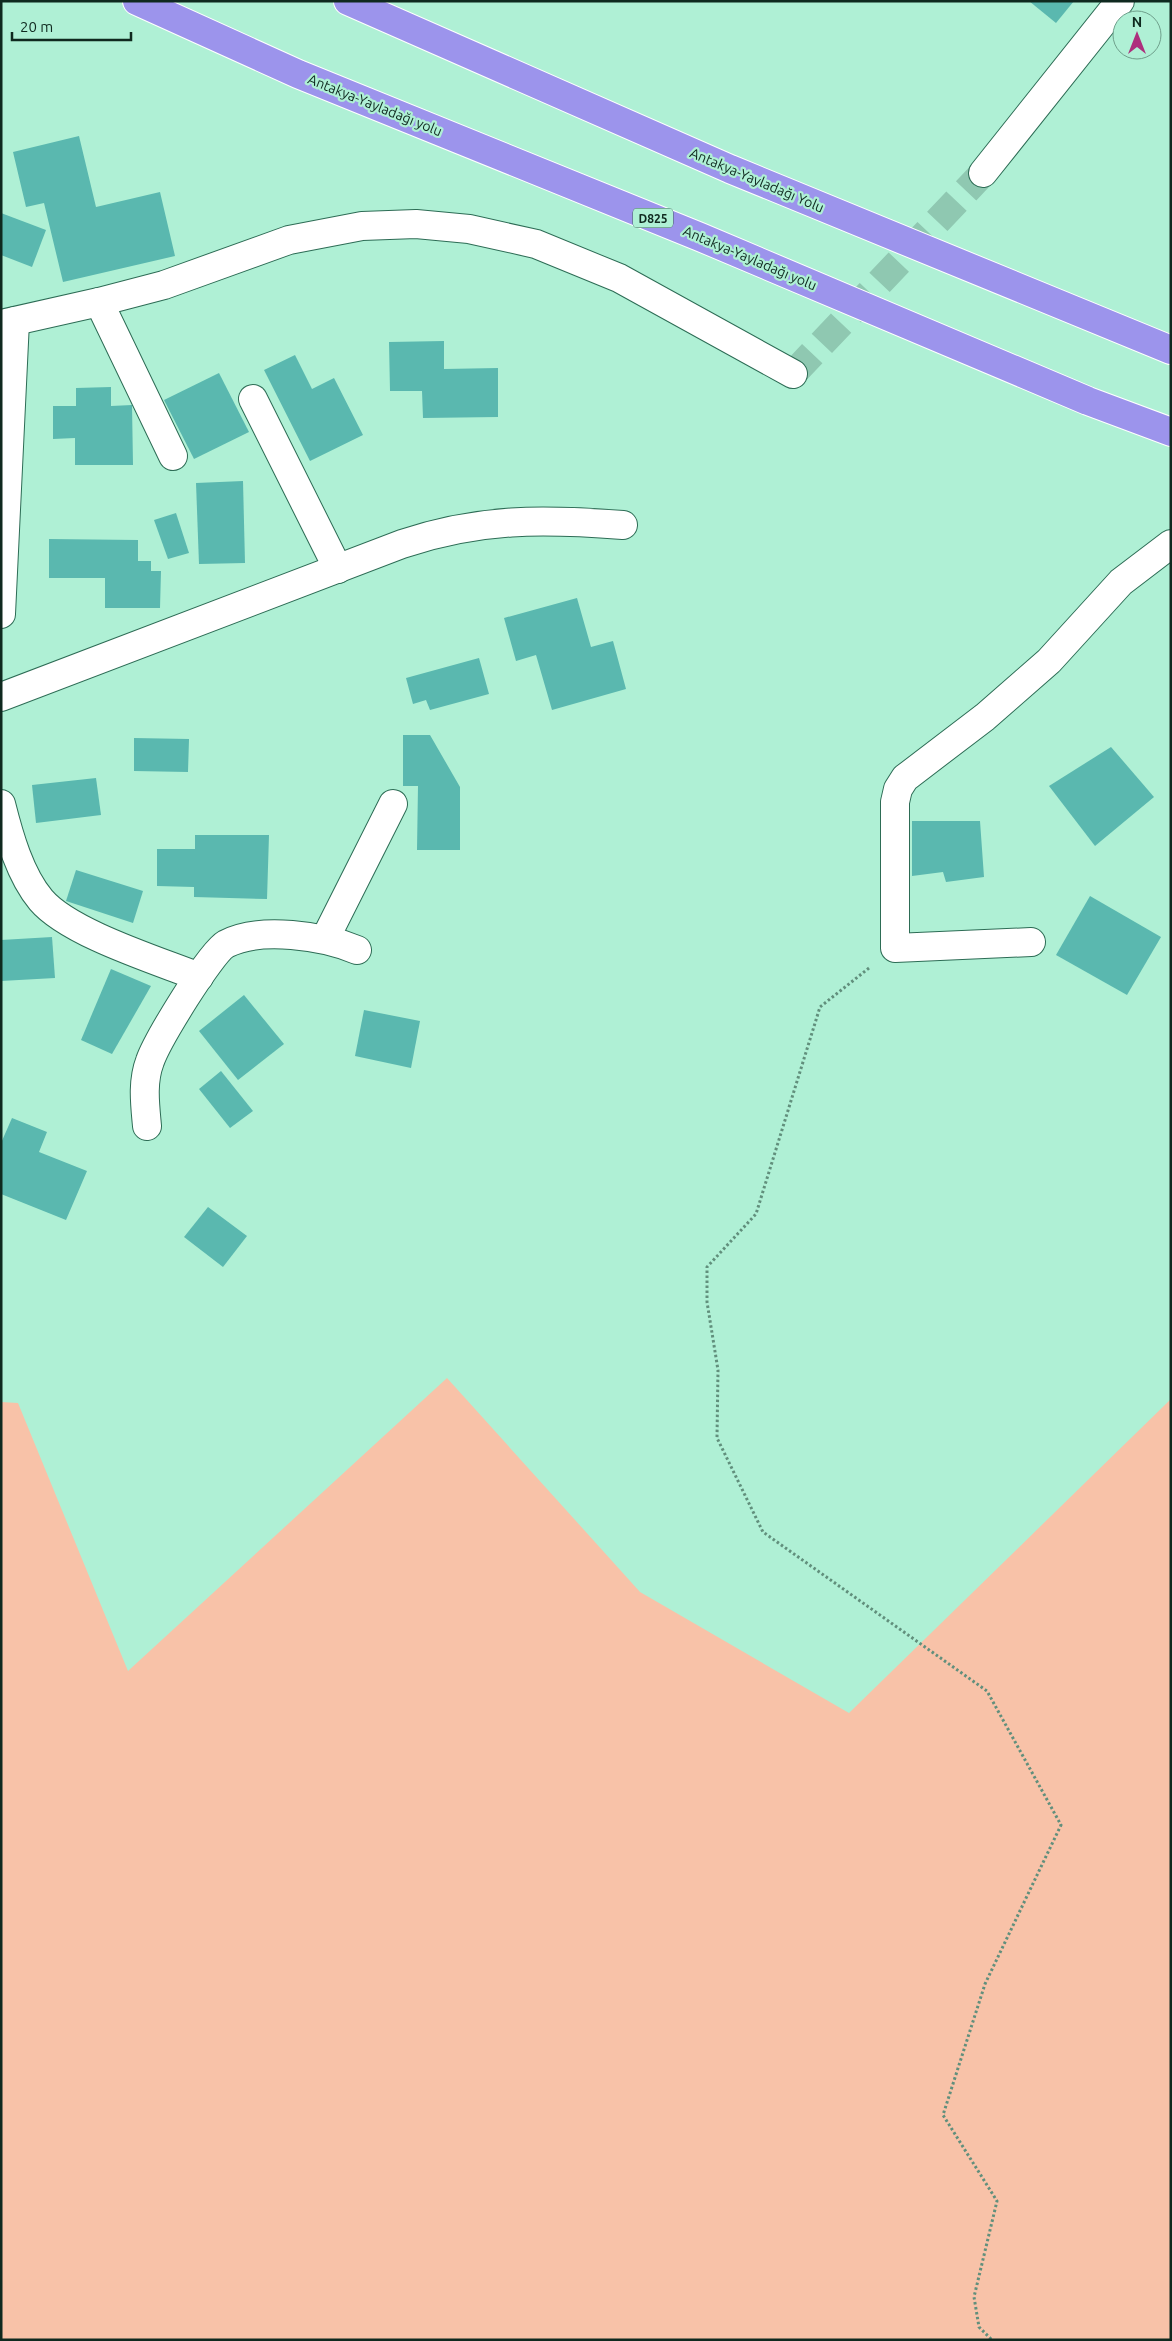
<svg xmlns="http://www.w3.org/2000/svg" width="1172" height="2341" viewBox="0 0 1172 2341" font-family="Ubuntu,sans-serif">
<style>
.green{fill:#f8c2a8}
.building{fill:#5ab8af}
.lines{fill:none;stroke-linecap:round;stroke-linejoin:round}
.minor-tunnel{stroke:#8fc8b1;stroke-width:28;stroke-dasharray:28 14;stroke-linecap:butt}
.minor-casing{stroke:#2d6c55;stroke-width:30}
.highway-casing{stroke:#fff;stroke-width:30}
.path{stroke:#618f7c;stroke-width:3;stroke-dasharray:2.5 2.5;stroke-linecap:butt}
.minor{stroke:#fff;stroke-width:28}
.highway{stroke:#9c94ec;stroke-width:28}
.labels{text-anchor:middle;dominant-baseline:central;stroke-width:4.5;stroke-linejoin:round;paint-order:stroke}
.shield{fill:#aff0d5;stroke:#3f6556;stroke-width:1}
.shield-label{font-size:12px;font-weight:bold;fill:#0f291f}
.street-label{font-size:14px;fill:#0f291f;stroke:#aff0d5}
</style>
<rect width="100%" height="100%" fill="#aff0d5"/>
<path class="green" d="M447 1378 640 1592 849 1713 1171 1399V2340H1V1402L18 1403 128 1671Z"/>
<g class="building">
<path d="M1029 1H1074L1056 23Z"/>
<path d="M79 136 96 207 160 192 175 256 63 282 44 203 26 207 13 152Z"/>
<path d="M1 213 46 230 32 267 1 255Z"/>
<path d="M444 341V369L498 368V417L423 418 422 391H390L389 342Z"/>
<path d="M295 355 312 389 334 378 363 435 310 461 264 370Z"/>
<path d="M219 373 249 432 194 459 164 400Z"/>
<path d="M111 387V406L132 405 133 465H75V438L53 439V406H76V388Z"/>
<path d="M243 481 245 563 199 564 196 483Z"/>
<path d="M176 513 189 553 168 559 154 520Z"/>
<path d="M49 539 138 540V561H151V571H161L160 608H105V578H49Z"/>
<path d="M577 598 591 647 613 641 626 689 552 710 536 655 516 661 504 618Z"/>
<path d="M479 658 489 694 430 710 426 700 413 704 406 678Z"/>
<path d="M403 735H430L460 787V850H417L418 786H403Z"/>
<path d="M134 738 189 739 188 772 134 771Z"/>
<path d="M1111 747 1154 797 1095 846 1049 786Z"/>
<path d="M96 778 101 815 36 823 32 785Z"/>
<path d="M912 821H980L984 877 946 882 943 872 912 876Z"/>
<path d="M195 835H269L267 899 194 897V887L157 886V849H195Z"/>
<path d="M76 870 143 891 133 923 66 901Z"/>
<path d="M1090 896 1161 937 1127 995 1056 955Z"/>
<path d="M52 937 55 978 1 981V940Z"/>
<path d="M111 969 151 986 112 1054 81 1040Z"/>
<path d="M244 995 284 1044 238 1080 199 1031Z"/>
<path d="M364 1010 420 1021 411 1068 355 1056Z"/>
<path d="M221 1071 253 1111 230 1128 199 1089Z"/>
<path d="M12 1118 47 1132 39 1152 87 1171 66 1220 1 1194V1143Z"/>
<path d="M208 1207 247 1236 223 1267 184 1237Z"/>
</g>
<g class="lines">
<path class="minor-tunnel" d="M793 374 983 173"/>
<defs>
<g id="minor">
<path d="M983 173 1120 1"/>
<path d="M99 302 173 456"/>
<path d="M1 324 99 302 164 285 289 240 362 226 416 224 469 229 536 244 619 278 793 374"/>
<path d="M253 399 338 569"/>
<path d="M1 614 15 321"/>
<path d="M1 697 402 544C480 518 542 519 623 525"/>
<path d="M1 804C9 836 20 875 41 900 69 933 156 960 199 977"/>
<path d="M325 939 393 804"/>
<path d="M1031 942 895 948V802L898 789 905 778 985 717 1049 661 1121 582 1171 544"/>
<path d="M147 1126C145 1104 142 1082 150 1061 157 1041 210 953 226 944 260 926 324 936 357 950"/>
</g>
<g id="highway">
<path d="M137 1 298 74 700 237 1088 401 1171 432"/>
<path d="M348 1 730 169 1171 350"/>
</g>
</defs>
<use href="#minor" class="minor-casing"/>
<use href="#highway" class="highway-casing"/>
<path class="path" d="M869 968 820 1007 756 1214 707 1267V1302L718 1370 717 1438 763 1532 987 1691 1061 1825 985 1984 943 2115 997 2201 974 2297 979 2327 992 2340"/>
<use href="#minor" class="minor"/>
<use href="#highway" class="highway"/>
</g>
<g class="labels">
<rect class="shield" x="633" y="208.5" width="40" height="19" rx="4"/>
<g class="shield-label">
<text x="653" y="218">D825</text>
</g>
<g class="street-label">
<text transform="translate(375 105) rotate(22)">Antakya-Yayladağı yolu</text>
<text transform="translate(757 180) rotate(23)">Antakya-Yayladağı Yolu</text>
<text transform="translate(750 258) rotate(23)">Antakya-Yayladağı yolu</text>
</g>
</g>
<rect width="1172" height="2341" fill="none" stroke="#0f291f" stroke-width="5"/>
<g transform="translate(1137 35)"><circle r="24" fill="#aff0d5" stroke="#6fa08c"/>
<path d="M0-4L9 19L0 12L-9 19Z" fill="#ad2e7d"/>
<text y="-8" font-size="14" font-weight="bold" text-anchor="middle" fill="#0f291f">N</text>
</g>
<path d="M12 32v8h119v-8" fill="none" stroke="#0f291f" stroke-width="2.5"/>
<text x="20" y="32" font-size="15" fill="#0f291f" stroke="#aff0d5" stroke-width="4" paint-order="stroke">20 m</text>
</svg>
